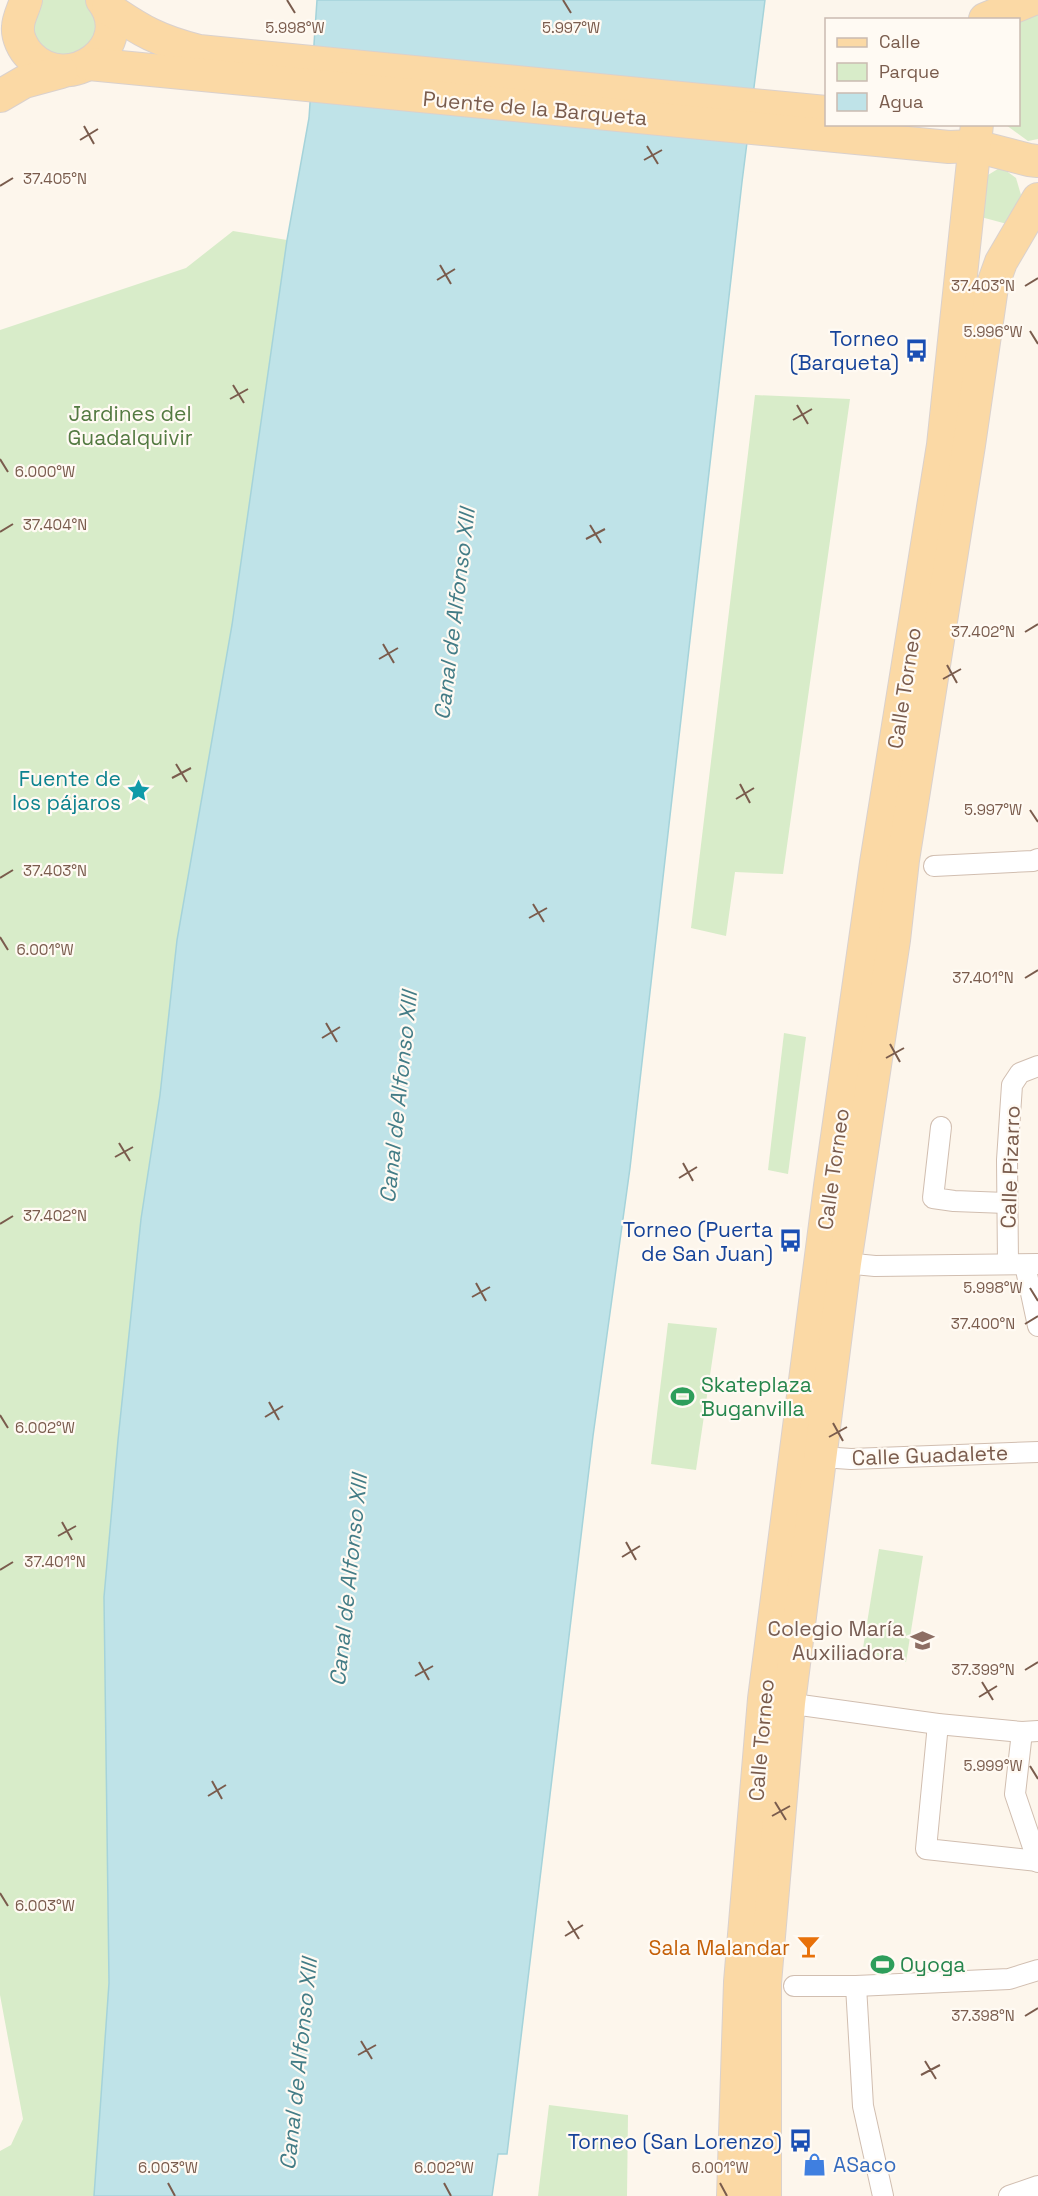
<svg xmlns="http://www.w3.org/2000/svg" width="1038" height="2196" viewBox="0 0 1038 2196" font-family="'Space Grotesk',sans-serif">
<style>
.green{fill:#d8ecc9}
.water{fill:#bfe3e8;stroke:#a5d3da;stroke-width:1.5}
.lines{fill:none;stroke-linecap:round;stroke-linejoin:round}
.street-casing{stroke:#d1beb0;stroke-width:22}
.primary-casing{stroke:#dad1cd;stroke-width:34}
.street{stroke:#fff;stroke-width:20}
.primary{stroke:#fbd9a5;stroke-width:32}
.ticks{fill:none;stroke:#7a5c4d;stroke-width:2}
.labels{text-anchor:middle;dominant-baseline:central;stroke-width:4.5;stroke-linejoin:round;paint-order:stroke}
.street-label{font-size:21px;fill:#7a5c4d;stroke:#fffaf3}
.transit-label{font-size:21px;fill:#164399;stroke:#fffaf3;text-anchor:end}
.park-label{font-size:21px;fill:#537a41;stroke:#fffaf3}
.culture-label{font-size:21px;fill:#0d838f;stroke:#fffaf3;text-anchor:end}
.leisure-label{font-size:21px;fill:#27864d;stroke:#fffaf3;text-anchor:start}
.education-label{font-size:21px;fill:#785e54;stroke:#fffaf3;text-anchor:end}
.food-label{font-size:21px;fill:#c56008;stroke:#fffaf3;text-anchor:end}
.shop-label{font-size:21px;fill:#366cbe;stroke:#fffaf3;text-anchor:start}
.water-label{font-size:22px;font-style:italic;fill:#437c86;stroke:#fffaf3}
.ticks-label{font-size:15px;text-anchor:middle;fill:#7a5c4d;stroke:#fffaf3;stroke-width:4.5;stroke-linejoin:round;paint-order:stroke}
</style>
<rect width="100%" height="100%" fill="#fdf6ec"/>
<g class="green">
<path d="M26 0H102L106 46 36 62Z"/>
<path d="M1038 12V139L1028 141 1006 125 1018 124V20Z"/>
<path d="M1001 167 1016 178 1021 195 1007 224 981 217 988 175Z"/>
<path d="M233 231 287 240 232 625 177 940 160 1095 141 1219 118 1440 104 1597 109 1983 94 2196H0V2151L11 2145 23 2119 0 1995V330L186 268Z"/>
<path d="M755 395 850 399 783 874 735 872 726 936 691 928Z"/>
<path d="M784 1033 806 1037 788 1174 768 1170Z"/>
<path d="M668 1323 717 1328 696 1470 651 1464Z"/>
<path d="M879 1549 923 1556 906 1662 862 1654Z"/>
<path d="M549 2105 628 2115 627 2196H538Z"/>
</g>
<path class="water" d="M317 0H765L742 182 630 1168 593 1436 507 2154H498L492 2196H94L109 1983 104 1597 118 1440 141 1219 160 1095 177 940 232 625 287 240 309 118Z"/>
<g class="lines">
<defs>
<g id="street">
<path d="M934 866 1033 861 1038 859"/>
<path d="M941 1127 933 1198 954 1201 1006 1203"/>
<path d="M834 1262 875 1266 1038 1264"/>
<path d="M1008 1264 1007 1160 1012 1085 1020 1073 1038 1066"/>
<path d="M1025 1265 1038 1326"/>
<path d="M822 1457 851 1459 1038 1452"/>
<path d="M779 1702 938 1724 1022 1732 1038 1731"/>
<path d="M938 1724 926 1849 1038 1861"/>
<path d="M1022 1732 1015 1794 1038 1862"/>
<path d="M794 1986H856L1009 1979 1038 1970"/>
<path d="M856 1986 863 2106 883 2196"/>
<path d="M1009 2196 1038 2186"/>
</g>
<g id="primary">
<path d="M26 0C24 8 18 18 18 27 17 37 23 49 30 56 69 96 137 45 102 0"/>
<path d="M108 8C141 31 159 41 199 51L826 112"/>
<path d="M985 19 1031 0"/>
<path d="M89 64 949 147 975 146 1029 160 1038 161"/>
<path d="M0 96 24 82 61 72"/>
<path d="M733 2196 740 1982 764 1699 830 1186 876 863 943 445 977 124"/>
<path d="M765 2196V1983L789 1703 845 1263 894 940 903 860 969 445 992 287 1001 262 1038 199"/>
</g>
</defs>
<use href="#street" class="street-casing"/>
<use href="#primary" class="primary-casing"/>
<use href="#street" class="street"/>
<use href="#primary" class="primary"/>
</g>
<path class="ticks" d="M287 0 295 13M563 0 571 13M84 126 94 144M80 140 98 129M647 146 658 164M644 160 662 150M0 186 13 178M440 265 451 284M437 280 455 269M1025 286 1038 278M1030 331 1038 344M233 385 244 403M230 399 248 389M797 405 808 424M793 420 812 409M0 459 8 472M590 525 601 543M0 532 13 524M586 539 605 529M1025 632 1038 624M383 644 394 663M379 659 398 648M947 665 957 683M943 679 961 669M176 764 187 782M172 778 191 768M740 784 750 803M736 799 754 788M1030 810 1038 822M0 878 13 870M533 904 544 922M529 918 547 908M0 937 8 950M1025 978 1038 970M326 1023 337 1042M322 1038 340 1027M890 1044 900 1062M886 1058 904 1048M119 1143 130 1161M115 1157 133 1147M683 1163 693 1181M679 1178 697 1167M0 1224 13 1216M476 1283 486 1301M1030 1288 1038 1301M472 1297 490 1287M1025 1324 1038 1316M269 1402 279 1420M0 1415 8 1428M265 1417 283 1406M833 1423 843 1441M829 1437 847 1427M62 1522 72 1540M58 1536 76 1526M626 1542 636 1560M622 1557 640 1546M0 1570 13 1562M419 1662 429 1680M1025 1670 1038 1662M415 1676 433 1666M982 1682 993 1700M979 1697 997 1686M1030 1766 1038 1779M212 1781 222 1799M208 1796 226 1785M775 1802 786 1820M772 1816 790 1806M0 1893 8 1906M568 1921 579 1939M565 1936 583 1925M1025 2016 1038 2008M361 2041 372 2059M358 2055 376 2045M925 2061 936 2079M921 2075 940 2065M168 2183 175 2196M444 2183 451 2196M720 2183 727 2196"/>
<defs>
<symbol id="bus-bare" viewBox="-9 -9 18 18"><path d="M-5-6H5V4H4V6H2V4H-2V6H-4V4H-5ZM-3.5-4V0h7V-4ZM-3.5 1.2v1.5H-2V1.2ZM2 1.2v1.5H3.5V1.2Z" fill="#1a4fb4" stroke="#fffaf3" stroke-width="2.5" paint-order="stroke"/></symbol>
<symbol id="sight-bare" viewBox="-9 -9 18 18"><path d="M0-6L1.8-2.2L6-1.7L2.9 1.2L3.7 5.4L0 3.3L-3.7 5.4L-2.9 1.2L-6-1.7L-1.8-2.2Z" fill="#0f9aa8" stroke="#fffaf3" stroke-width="2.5" paint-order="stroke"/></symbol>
<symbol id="stadium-bare" viewBox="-9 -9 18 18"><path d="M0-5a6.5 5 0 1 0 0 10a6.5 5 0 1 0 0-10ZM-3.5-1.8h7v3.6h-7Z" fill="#2e9e5b" stroke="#fffaf3" stroke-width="2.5" paint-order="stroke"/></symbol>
<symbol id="school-bare" viewBox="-9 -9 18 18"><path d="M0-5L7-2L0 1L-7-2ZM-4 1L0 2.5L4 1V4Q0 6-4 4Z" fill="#8d6e63" stroke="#fffaf3" stroke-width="2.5" paint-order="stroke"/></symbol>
<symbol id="bar-bare" viewBox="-9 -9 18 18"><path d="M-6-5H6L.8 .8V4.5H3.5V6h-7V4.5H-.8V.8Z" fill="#e8710a" stroke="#fffaf3" stroke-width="2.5" paint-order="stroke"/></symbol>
<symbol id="shop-bare" viewBox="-9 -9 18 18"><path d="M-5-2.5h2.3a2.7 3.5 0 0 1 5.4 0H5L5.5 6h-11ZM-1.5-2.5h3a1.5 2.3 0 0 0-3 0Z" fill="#3f7fe0" stroke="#fffaf3" stroke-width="2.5" paint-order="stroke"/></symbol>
</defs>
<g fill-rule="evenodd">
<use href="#bus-bare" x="900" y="334" width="33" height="33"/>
<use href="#sight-bare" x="122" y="774" width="33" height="33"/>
<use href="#bus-bare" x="774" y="1224" width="33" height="33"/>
<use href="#stadium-bare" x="666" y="1380" width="33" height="33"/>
<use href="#school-bare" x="906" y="1624" width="33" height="33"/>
<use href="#bar-bare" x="792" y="1930" width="33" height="33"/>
<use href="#stadium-bare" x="866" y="1948" width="33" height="33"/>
<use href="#bus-bare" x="784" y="2124" width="33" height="33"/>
<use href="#shop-bare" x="798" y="2148" width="33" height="33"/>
</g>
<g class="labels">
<g class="street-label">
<text transform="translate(535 108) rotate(5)">Puente de la Barqueta</text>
<text transform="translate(904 688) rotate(-81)">Calle Torneo</text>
<text transform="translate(1010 1167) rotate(-88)">Calle Pizarro</text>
<text transform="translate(833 1169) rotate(-82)">Calle Torneo</text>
<text transform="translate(930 1455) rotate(-2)">Calle Guadalete</text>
<text transform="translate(761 1740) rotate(-85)">Calle Torneo</text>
</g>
<g class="transit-label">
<text x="899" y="338">Torneo<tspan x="899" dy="24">(Barqueta)</tspan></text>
<text x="773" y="1229">Torneo (Puerta<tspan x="773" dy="24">de San Juan)</tspan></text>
<text x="782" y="2141">Torneo (San Lorenzo)</text>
</g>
<g class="park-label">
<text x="130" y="413">Jardines del<tspan x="130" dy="24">Guadalquivir</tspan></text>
</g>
<g class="culture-label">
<text x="121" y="778">Fuente de<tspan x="121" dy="24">los pájaros</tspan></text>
</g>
<g class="leisure-label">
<text x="701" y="1384">Skateplaza<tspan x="701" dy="24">Buganvilla</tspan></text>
<text x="900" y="1964">Oyoga</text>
</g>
<g class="education-label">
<text x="904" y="1628">Colegio María<tspan x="904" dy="24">Auxiliadora</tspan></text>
</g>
<g class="food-label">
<text x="790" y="1947">Sala Malandar</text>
</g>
<g class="shop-label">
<text x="833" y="2164">ASaco</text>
</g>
<g class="water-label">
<text transform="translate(454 614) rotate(-83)">Canal de Alfonso XIII</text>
<text transform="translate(398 1097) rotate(-84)">Canal de Alfonso XIII</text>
<text transform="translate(348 1580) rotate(-84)">Canal de Alfonso XIII</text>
<text transform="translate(298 2064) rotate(-84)">Canal de Alfonso XIII</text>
</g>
</g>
<g class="ticks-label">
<text x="295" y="33">5.998°W</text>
<text x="571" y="33">5.997°W</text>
<text x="55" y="184">37.405°N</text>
<text x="983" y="291">37.403°N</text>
<text x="993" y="337">5.996°W</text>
<text x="45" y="477">6.000°W</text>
<text x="55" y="530">37.404°N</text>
<text x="983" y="637">37.402°N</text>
<text x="993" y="815">5.997°W</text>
<text x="55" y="876">37.403°N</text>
<text x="45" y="955">6.001°W</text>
<text x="983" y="983">37.401°N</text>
<text x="55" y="1221">37.402°N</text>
<text x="993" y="1293">5.998°W</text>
<text x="983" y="1329">37.400°N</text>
<text x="45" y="1433">6.002°W</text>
<text x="55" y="1567">37.401°N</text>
<text x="983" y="1675">37.399°N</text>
<text x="993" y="1771">5.999°W</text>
<text x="45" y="1911">6.003°W</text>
<text x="983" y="2021">37.398°N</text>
<text x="168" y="2173">6.003°W</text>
<text x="444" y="2173">6.002°W</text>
<text x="720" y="2173">6.001°W</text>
</g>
<rect x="825" y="18" width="195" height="108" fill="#fffaf3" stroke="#cabbb1" stroke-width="1.5"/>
<rect x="837" y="38" width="30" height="9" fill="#fbd9a5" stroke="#cabbb1" stroke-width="1.5"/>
<text x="879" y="48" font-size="18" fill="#7a5c4d">Calle</text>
<rect x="837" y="63" width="30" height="18" fill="#d8ecc9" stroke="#cabbb1" stroke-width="1.5"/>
<text x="879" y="78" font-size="18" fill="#7a5c4d">Parque</text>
<rect x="837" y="93" width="30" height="18" fill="#bfe3e8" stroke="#cabbb1" stroke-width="1.5"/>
<text x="879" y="108" font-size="18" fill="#7a5c4d">Agua</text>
</svg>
